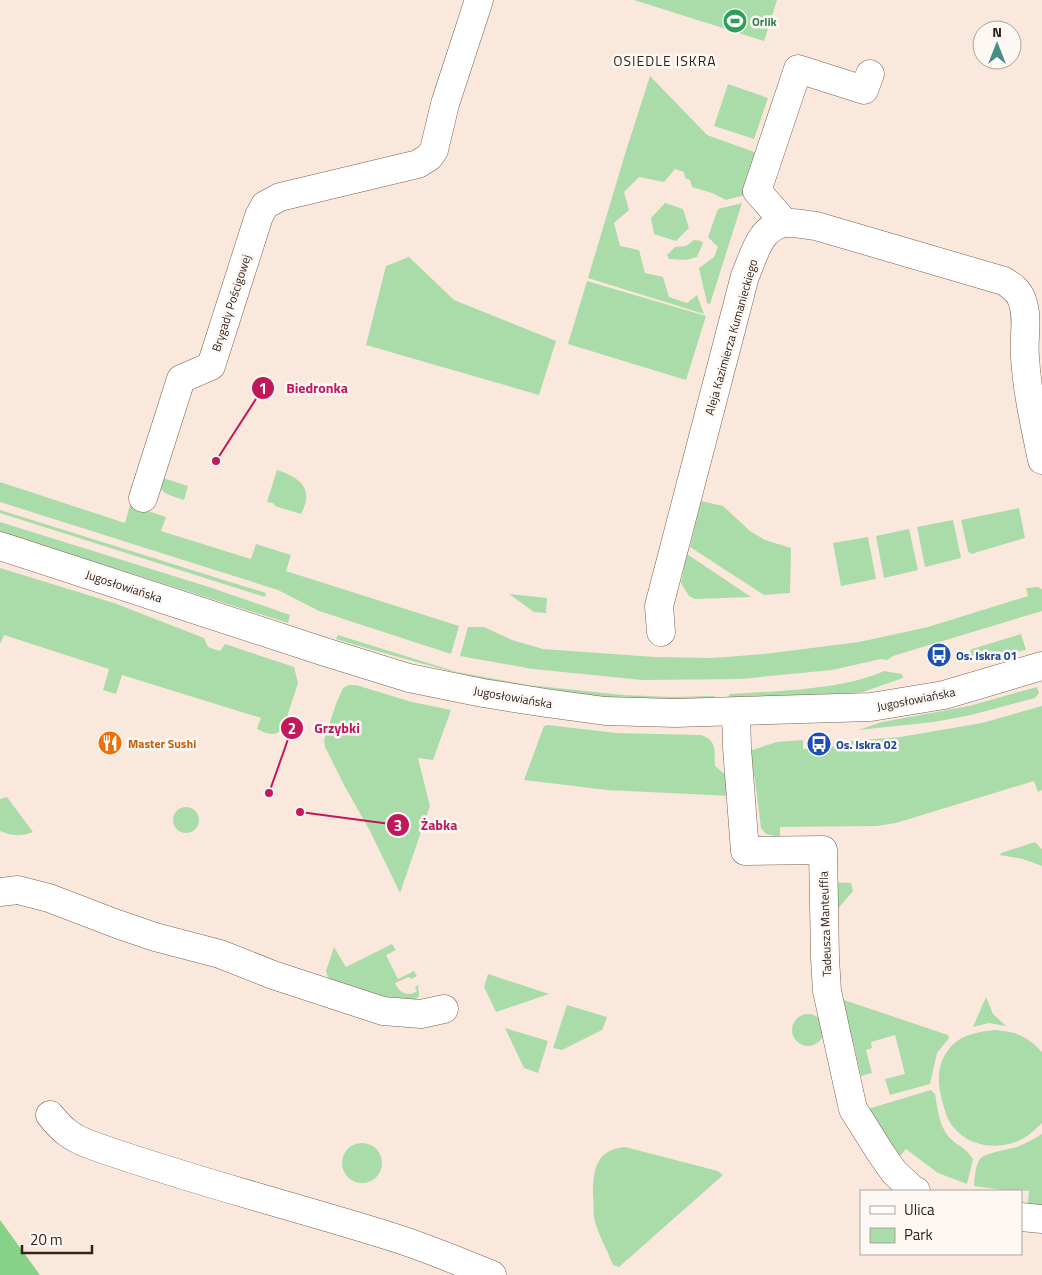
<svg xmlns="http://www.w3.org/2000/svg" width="1042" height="1275" viewBox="0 0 1042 1275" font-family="'Titillium Web',sans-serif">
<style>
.green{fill:#aadca9}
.forest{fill:#88d288}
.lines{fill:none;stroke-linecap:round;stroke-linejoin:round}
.minor-casing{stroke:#7a6050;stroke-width:29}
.minor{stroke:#fff;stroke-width:28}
.labels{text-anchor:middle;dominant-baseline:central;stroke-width:5;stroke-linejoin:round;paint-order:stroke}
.leisure-label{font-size:12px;font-weight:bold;fill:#27864d;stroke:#fef8f4;text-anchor:start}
.street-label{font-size:12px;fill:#30241d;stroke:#fef8f4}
.transit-label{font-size:12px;font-weight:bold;fill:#164399;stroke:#fef8f4;text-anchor:start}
.food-label{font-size:12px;font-weight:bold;fill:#c56008;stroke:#fef8f4;text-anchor:start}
.neighbourhood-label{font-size:14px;letter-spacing:1px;fill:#30241d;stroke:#fef8f4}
.leader{fill:none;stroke:#c2185b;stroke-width:2}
.callout-dot{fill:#c2185b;stroke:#fef8f4;stroke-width:2}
.mark-label{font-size:15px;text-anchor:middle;font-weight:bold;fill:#fff}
.callout-label{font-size:14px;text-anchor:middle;font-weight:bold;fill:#c2185b;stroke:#fef8f4;stroke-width:5;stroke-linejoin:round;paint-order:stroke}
</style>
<rect width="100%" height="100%" fill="#fbe8dd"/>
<g class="green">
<path d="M634 0H777L764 41Z"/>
<path d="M650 76 707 135 757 153 745 195 726 200 712 193 692 187 690 180 685 178 684 172 675 169 664 182 639 177 624 192 629 210 614 223 620 246 639 250 645 273 663 277 669 297 687 303 697 295 704 314 588 278 625 154Z"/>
<path d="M728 84 768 98 754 139 714 126Z"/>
<path d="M665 203 683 209 689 228 676 241 654 234 651 218Z"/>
<path d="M742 203 710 304 707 303 699 268 714 257 718 247 708 237 718 209Z"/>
<path d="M694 240 701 241 703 243 697 257 686 260 669 259 667 255 675 247 686 246Z"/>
<path d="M409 257 454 300 556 341 539 395 366 345 386 266Z"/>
<path d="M587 281 706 316 686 380 568 344Z"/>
<path d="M277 470C299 477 315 488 301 514L275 506 273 503 267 502Z"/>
<path d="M160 477 188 486 184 500C172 496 155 493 160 477Z"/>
<path d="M0 482 125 523 130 505 166 517 161 531 251 559 256 544 291 555 286 571 459 626 451 654 319 611 278 590 0 502Z"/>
<path d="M701 501 723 506 750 531 765 540 791 548 790 593 764 595 690 547Z"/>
<path d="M1019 508 1025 538 971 554 968 551 961 520Z"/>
<path d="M0 510 266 593 265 597 0 513Z"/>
<path d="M953 520 961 558 925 567 917 527Z"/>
<path d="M0 522 209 587 290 615 288 623 0 532Z"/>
<path d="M909 529 918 570 884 578 876 536Z"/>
<path d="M868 537 876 579 841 586 833 543Z"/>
<path d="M687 554 751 597 695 599 689 596 681 583Z"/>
<path d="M0 568 114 603 204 638 208 647 220 651 225 644 294 667 298 683 283 729C274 737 267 734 257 729L261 718 122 675 116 694 103 690 109 669 4 635 0 644Z"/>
<path d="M1038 587 1042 589V611L893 656 887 660 881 659 832 670 740 679 642 680 533 669 460 656 468 627H484L512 640 543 649 655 657 713 658 764 654 859 642 928 627 1028 596 1026 588Z"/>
<path d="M509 594 547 598 546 613 534 612Z"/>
<path d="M1021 634 1026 650 973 660 970 651 972 649Z"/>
<path d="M338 635 457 672 528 685 623 695 672 697 714 696 718 701C658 699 598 700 539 690 470 678 403 659 336 639Z"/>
<path d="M884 671 902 674 903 678 863 692 845 694 727 699 730 694C776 691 843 690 884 671Z"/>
<path d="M349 685H356L412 702 451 710 433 760 418 758 430 806 400 893 370 831 344 785 325 747 324 740 336 704 343 688Z"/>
<path d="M1037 687 1039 693 1035 698 971 715 934 722 858 730 882 722 969 706Z"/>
<path d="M1042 706V790L1038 792 1034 781 896 823 877 826 780 827V837L766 834 761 828 755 780 749 751 777 742 803 740V749L829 750 838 742 900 737 982 723Z"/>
<path d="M548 725 616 733 701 735C718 741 714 751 715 766L728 777 731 796 607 790 524 780 544 726Z"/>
<path d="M7 797 33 832C20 837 12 836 0 831V799Z"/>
<circle cx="186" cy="820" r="13"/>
<path d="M1035 842 1042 849V866L1023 859 1000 855 1001 853Z"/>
<path d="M827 882 851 883 853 891 829 919Z"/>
<path d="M392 944 396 950 386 955 398 979 414 971 417 976 411 979 409 977 395 983C399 993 408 997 417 991L415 987 418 985 419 996 414 1001 407 1002 339 988 328 977 326 971 334 947 346 967Z"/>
<path d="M488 974 549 994 496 1012 484 987Z"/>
<path d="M835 997 948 1035 949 1038 937 1053 930 1084 890 1095 885 1079 905 1074 895 1035 871 1042 872 1048 866 1050 872 1073 861 1076 853 1041 844 1040Z"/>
<path d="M986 997 993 1014 1006 1026 989 1023 973 1027Z"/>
<path d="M567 1005 607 1017 602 1030 562 1050 553 1048Z"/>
<circle cx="808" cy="1030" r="16"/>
<path d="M505 1028 548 1041 538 1073 524 1068Z"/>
<path d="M994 1030C1017 1032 1026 1035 1042 1052V1123C1036 1128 1031 1134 1024 1138 1002 1151 971 1148 954 1128 946 1119 944 1107 941 1096 937 1080 938 1062 949 1049 959 1035 978 1032 994 1030Z"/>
<path d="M931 1090 935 1094C938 1110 939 1128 952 1140 960 1147 966 1148 973 1159L967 1184 938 1173 906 1149 899 1157 861 1111Z"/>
<path d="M1042 1134V1212L1027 1210 1029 1191 1017 1190 1011 1191 974 1186C975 1178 975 1165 980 1159 987 1152 1007 1150 1017 1147 1026 1143 1034 1139 1042 1134Z"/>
<circle cx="362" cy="1163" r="20"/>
<path d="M625 1147 718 1171 723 1175 619 1267 613 1265C607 1250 598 1234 594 1218 593 1211 594 1202 593 1195 593 1169 596 1150 625 1147Z"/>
</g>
<path class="forest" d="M0 1220 40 1275H0Z"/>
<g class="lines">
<defs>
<g id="minor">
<path d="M785 223 757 191 798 69 864 90 870 74"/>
<path d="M143 498 181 379 211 366 259 216 265 205 280 197 418 164 429 157 434 150 445 104 479 0"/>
<path d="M0 546 325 652 409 678 483 693 546 703 605 711 675 713 871 707 944 695 1042 666"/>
<path d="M661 632 659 606 745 276C754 256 759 228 784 223 793 222 806 225 816 226L1004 281C1012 286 1019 291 1022 300 1029 319 1023 338 1025 357 1027 392 1035 426 1042 460"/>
<path d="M736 712 737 748 745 851 823 850 825 958 827 991 853 1109 880 1152 894 1172 912 1189 916 1191"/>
<path d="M0 892 18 890 49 898 117 924 155 937 220 954 273 975 383 1011 421 1014 444 1009"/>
<path d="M50 1115C63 1131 72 1138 91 1145 189 1180 290 1205 389 1236 425 1247 458 1261 492 1275"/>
<path d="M1021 1217 1042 1219"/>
</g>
</defs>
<use href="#minor" class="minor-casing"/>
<use href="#minor" class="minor"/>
</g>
<defs>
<symbol id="stadium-disc" viewBox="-11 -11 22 22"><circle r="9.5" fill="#2e9e5b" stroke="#fef8f4"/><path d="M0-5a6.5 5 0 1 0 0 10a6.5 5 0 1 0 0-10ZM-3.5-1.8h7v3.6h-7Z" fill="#fff"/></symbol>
<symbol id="bus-disc" viewBox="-11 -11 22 22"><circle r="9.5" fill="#1a4fb4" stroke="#fef8f4"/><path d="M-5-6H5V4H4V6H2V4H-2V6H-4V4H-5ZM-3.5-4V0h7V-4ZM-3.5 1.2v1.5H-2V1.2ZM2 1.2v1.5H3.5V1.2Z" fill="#fff"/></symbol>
<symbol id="restaurant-disc" viewBox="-11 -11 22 22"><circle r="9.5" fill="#e8710a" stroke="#fef8f4"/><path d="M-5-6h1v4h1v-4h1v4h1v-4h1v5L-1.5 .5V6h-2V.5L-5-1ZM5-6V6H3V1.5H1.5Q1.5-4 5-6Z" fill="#fff"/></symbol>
</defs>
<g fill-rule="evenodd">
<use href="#stadium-disc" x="721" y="7" width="28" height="28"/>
<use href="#bus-disc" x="925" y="641" width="28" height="28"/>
<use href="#restaurant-disc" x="96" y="729" width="28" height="28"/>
<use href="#bus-disc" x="805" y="730" width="28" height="28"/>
</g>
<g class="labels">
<g class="leisure-label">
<text x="752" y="21">Orlik</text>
</g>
<g class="street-label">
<text transform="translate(231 303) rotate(-72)">Brygady Pościgowej</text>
<text transform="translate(731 337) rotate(-74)">Aleja Kazimierza Kumanieckiego</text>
<text transform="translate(124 586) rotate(18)">Jugosłowiańska</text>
<text transform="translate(513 697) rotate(10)">Jugosłowiańska</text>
<text transform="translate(916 699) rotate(-11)">Jugosłowiańska</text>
<text transform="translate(825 924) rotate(-92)">Tadeusza Manteuffla</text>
</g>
<g class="transit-label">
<text x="956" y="655">Os. Iskra 01</text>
<text x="836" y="744">Os. Iskra 02</text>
</g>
<g class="food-label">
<text x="128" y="743">Master Sushi</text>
</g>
<g class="neighbourhood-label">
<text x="665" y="60">OSIEDLE ISKRA</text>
</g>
</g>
<path class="leader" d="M216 461L263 388M269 793L292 728M300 812L398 825"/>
<g class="callout-dot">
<circle cx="216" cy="461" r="5"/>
<circle cx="269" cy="793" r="5"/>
<circle cx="300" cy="812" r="5"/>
<circle cx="263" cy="388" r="12"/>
<circle cx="292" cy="728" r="12"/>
<circle cx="398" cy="825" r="12"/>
</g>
<g class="mark-label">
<text x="263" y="394">1</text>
<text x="292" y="734">2</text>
<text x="398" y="831">3</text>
</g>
<g class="callout-label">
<text x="317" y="393">Biedronka</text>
<text x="337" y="733">Grzybki</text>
<text x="439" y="830">Żabka</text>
</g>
<rect x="860" y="1190" width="162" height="65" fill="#fef8f4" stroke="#aca39e"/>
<rect x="870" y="1206" width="25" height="8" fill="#ffffff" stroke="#aca39e"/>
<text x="904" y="1215" font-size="15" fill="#30241d">Ulica</text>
<rect x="870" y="1228" width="25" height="15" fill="#aadca9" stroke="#aca39e"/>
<text x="904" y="1240" font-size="15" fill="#30241d">Park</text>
<g transform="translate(997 45)"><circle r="24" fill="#fef8f4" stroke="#aca39e"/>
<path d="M0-4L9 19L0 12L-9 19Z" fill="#488e86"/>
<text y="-8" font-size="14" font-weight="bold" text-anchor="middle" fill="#30241d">N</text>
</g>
<path d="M22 1245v8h70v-8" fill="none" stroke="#30241d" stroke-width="2.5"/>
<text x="30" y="1245" font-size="15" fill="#30241d" stroke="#fef8f4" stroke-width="4" paint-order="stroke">20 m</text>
</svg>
